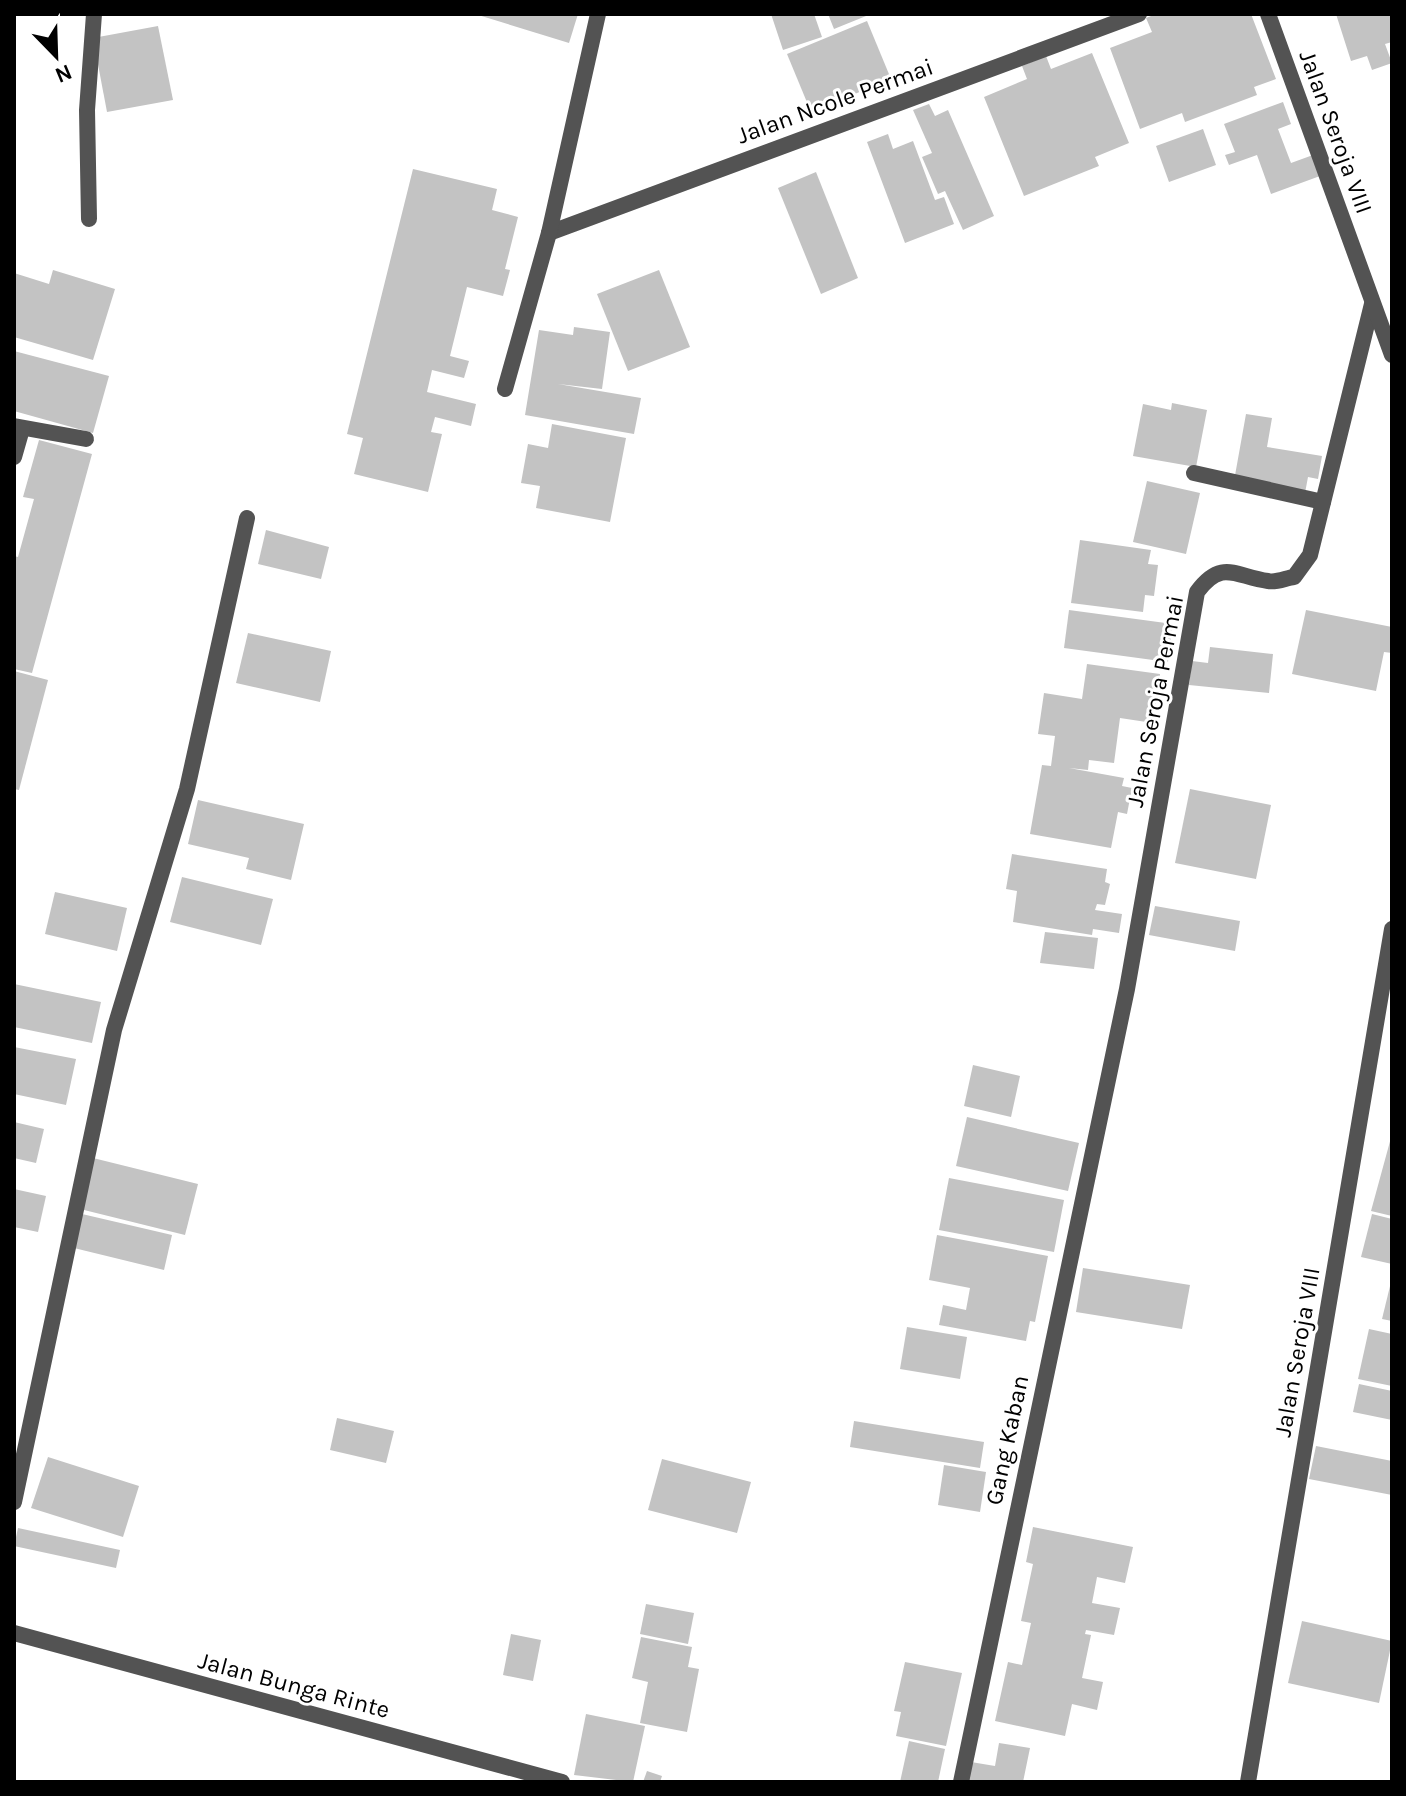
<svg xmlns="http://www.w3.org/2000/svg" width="1406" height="1796" viewBox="0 0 1406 1796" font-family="Karla,sans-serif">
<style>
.building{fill:#c3c3c3}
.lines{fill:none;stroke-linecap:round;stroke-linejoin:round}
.service{stroke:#535353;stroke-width:16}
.minor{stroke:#535353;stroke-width:16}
.tertiary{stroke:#535353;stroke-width:16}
.labels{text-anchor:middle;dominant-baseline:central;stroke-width:6;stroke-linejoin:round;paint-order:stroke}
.street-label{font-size:24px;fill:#000;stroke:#fff}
</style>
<rect width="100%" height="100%" fill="#fff"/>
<g class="building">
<path d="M475 14H578L569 43Z"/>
<path d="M771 14H814L822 37 783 50Z"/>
<path d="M828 14H871L834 29Z"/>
<path d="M1156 14H1251L1276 79 1254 87 1257 95 1185 122 1182 113 1140 129 1110 48 1152 32 1146 18Z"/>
<path d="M1336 14H1392V42L1385 44 1392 63 1372 70 1367 56 1351 61Z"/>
<path d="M867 21 891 79 811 112 787 54Z"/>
<path d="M158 26 173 100 107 112 93 38Z"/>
<path d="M1092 53 1129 143 1095 157 1099 166 1024 196 984 97 1027 79 1022 66 1046 56 1051 69Z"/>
<path d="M1283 102 1291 124 1278 129 1291 163 1313 155 1320 176 1271 194 1257 155 1229 165 1225 155 1235 152 1224 124Z"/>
<path d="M929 104 935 116 948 110 994 216 963 230 945 191 938 194 922 157 932 153 913 110Z"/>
<path d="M1203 129 1216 165 1169 182 1156 146Z"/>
<path d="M888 134 893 149 913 141 935 200 944 197 954 224 905 243 867 142Z"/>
<path d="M413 169 497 189 492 210 518 217 505 269 510 270 503 296 467 287 450 356 469 361 464 378 432 370 427 392 476 404 471 426 435 417 431 432 442 434 428 492 354 474 363 438 347 434Z"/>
<path d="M816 172 858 278 821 294 778 188Z"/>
<path d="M53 270 115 289 93 360 14 337V273L49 284Z"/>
<path d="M659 270 690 347 628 371 597 294Z"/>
<path d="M574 327 610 332 602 389 558 384 641 398 634 434 525 415 539 330 573 335Z"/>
<path d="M14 351 109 376 93 433 14 411Z"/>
<path d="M1172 403 1207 410 1196 467 1133 456 1143 404 1171 410Z"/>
<path d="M1246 414 1272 418 1267 447 1322 456 1318 479 1308 477 1305 493 1234 481Z"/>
<path d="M552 424 626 438 610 522 536 508 540 486 521 483 528 444 548 448Z"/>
<path d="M39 440 92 454 32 673 14 669V556L18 557 34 499 23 497Z"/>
<path d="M1147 481 1200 493 1186 554 1133 542Z"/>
<path d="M266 530 329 547 321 579 258 564Z"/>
<path d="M1080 540 1151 550 1148 564 1158 565 1154 596 1145 595 1143 612 1071 603Z"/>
<path d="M1069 610 1173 624 1168 662 1064 648Z"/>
<path d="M1306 610 1392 627V653L1384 652 1376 691 1292 674Z"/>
<path d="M248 633 331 651 320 702 236 683Z"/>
<path d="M1210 647 1273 654 1269 693 1189 685 1192 661 1208 663Z"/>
<path d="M1087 664 1160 674 1153 723 1120 718 1114 763 1089 760 1088 770 1069 768 1124 778 1122 786 1132 788 1127 814 1118 812 1111 848 1030 834 1042 765 1051 766 1055 736 1038 734 1044 693 1082 699Z"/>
<path d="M14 671 48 680 19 790 14 789Z"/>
<path d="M1190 789 1271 805 1256 879 1175 863Z"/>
<path d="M198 800 304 824 291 880 246 869 249 858 188 844Z"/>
<path d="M1012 854 1107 869 1105 882 1110 884 1105 905 1097 904 1095 910 1122 914 1119 933 1093 929 1092 935 1013 922 1017 891 1006 889Z"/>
<path d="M182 877 273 899 261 945 170 922Z"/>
<path d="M55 892 127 908 117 951 45 934Z"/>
<path d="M1155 906 1240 921 1235 951 1149 935Z"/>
<path d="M1045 932 1098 938 1094 969 1040 963Z"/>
<path d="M14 984 101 1002 92 1043 14 1027Z"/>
<path d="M14 1047 76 1059 66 1105 14 1094Z"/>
<path d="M973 1065 1020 1076 1011 1117 964 1106Z"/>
<path d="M967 1117 1079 1143 1068 1191 956 1166Z"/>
<path d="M14 1122 44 1129 36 1163 14 1158Z"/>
<path d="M1392 1134V1216L1371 1211Z"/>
<path d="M93 1158 198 1184 185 1235 80 1209Z"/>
<path d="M949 1178 1064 1200 1054 1252 939 1230Z"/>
<path d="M14 1189 46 1196 38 1232 14 1227Z"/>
<path d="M82 1214 172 1235 164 1270 74 1248Z"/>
<path d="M1372 1214 1392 1219V1264L1361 1257Z"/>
<path d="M937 1235 1048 1256 1035 1322 1030 1321 1026 1341 939 1325 943 1305 966 1310 970 1288 929 1280Z"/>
<path d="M1083 1268 1190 1285 1182 1329 1076 1312Z"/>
<path d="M1391 1282H1392V1321L1382 1319Z"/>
<path d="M907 1327 967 1337 960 1379 900 1369Z"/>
<path d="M1369 1329 1392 1334V1386L1358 1379Z"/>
<path d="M1359 1384 1392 1391V1420L1353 1412Z"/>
<path d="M337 1418 394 1431 386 1463 330 1450Z"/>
<path d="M854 1421 984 1442 980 1468 850 1447Z"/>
<path d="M1316 1446 1392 1461V1495L1309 1479Z"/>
<path d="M48 1457 139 1486 123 1537 31 1508Z"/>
<path d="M662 1459 751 1482 737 1533 648 1510Z"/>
<path d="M944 1465 986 1472 980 1512 938 1505Z"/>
<path d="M1033 1527 1133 1547 1125 1583 1097 1577 1092 1603 1120 1608 1114 1635 1086 1630 1085 1634 1091 1635 1082 1678 1103 1682 1097 1710 1072 1704 1065 1736 995 1721 1008 1662 1022 1665 1031 1623 1021 1621 1033 1564 1026 1562Z"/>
<path d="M18 1528 120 1550 116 1568 14 1546Z"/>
<path d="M646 1604 694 1613 688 1644 640 1634Z"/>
<path d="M1302 1621 1392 1641 1379 1703 1288 1683Z"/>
<path d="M511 1634 541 1640 533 1681 503 1675Z"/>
<path d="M641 1637 692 1647 688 1667 699 1669 687 1732 640 1723 648 1682 632 1678Z"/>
<path d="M905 1662 962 1673 946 1746 896 1736 901 1712 894 1711Z"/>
<path d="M586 1714 645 1726 633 1782 574 1775Z"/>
<path d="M909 1741 945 1749 938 1782H900Z"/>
<path d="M999 1743 1030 1748 1023 1782H967L971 1762 995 1766Z"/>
<path d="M647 1771 662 1776 660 1782H643Z"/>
</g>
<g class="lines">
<path class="service" d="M89 219 87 110 94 14"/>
<g class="minor">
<path d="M549 233 1139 14"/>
<path d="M505 389 549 233 598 14"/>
<path d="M14 426 86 439"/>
<path d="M14 457 22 429"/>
<path d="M1194 473 1323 502"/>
<path d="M14 1502 114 1030 187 789 247 518"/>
<path d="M961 1782 1127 989 1197 592C1222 558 1236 577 1268 581 1276 583 1286 578 1294 577L1310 555 1372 304"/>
</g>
<g class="tertiary">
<path d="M1268 14 1392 355"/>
<path d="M14 1633 562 1782"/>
<path d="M1248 1782 1392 929"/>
</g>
</g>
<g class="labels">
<g class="street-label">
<text transform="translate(835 101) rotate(-20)">Jalan Ncole Permai</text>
<text transform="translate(1336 132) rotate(70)">Jalan Seroja VIII</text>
<text transform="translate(1155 701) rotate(-79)">Jalan Seroja Permai</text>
<text transform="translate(1297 1352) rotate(-80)">Jalan Seroja VIII</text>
<text transform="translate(1007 1440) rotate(-78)">Gang Kaban</text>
<text transform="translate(294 1685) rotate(15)">Jalan Bunga Rinte</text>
</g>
</g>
<rect width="1406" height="1796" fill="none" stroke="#000000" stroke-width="32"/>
<g transform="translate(56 56) rotate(157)" stroke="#ffffff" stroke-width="6" paint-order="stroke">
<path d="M0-6L14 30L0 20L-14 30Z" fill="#000000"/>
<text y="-12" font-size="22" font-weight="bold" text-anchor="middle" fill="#000000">N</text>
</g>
</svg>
